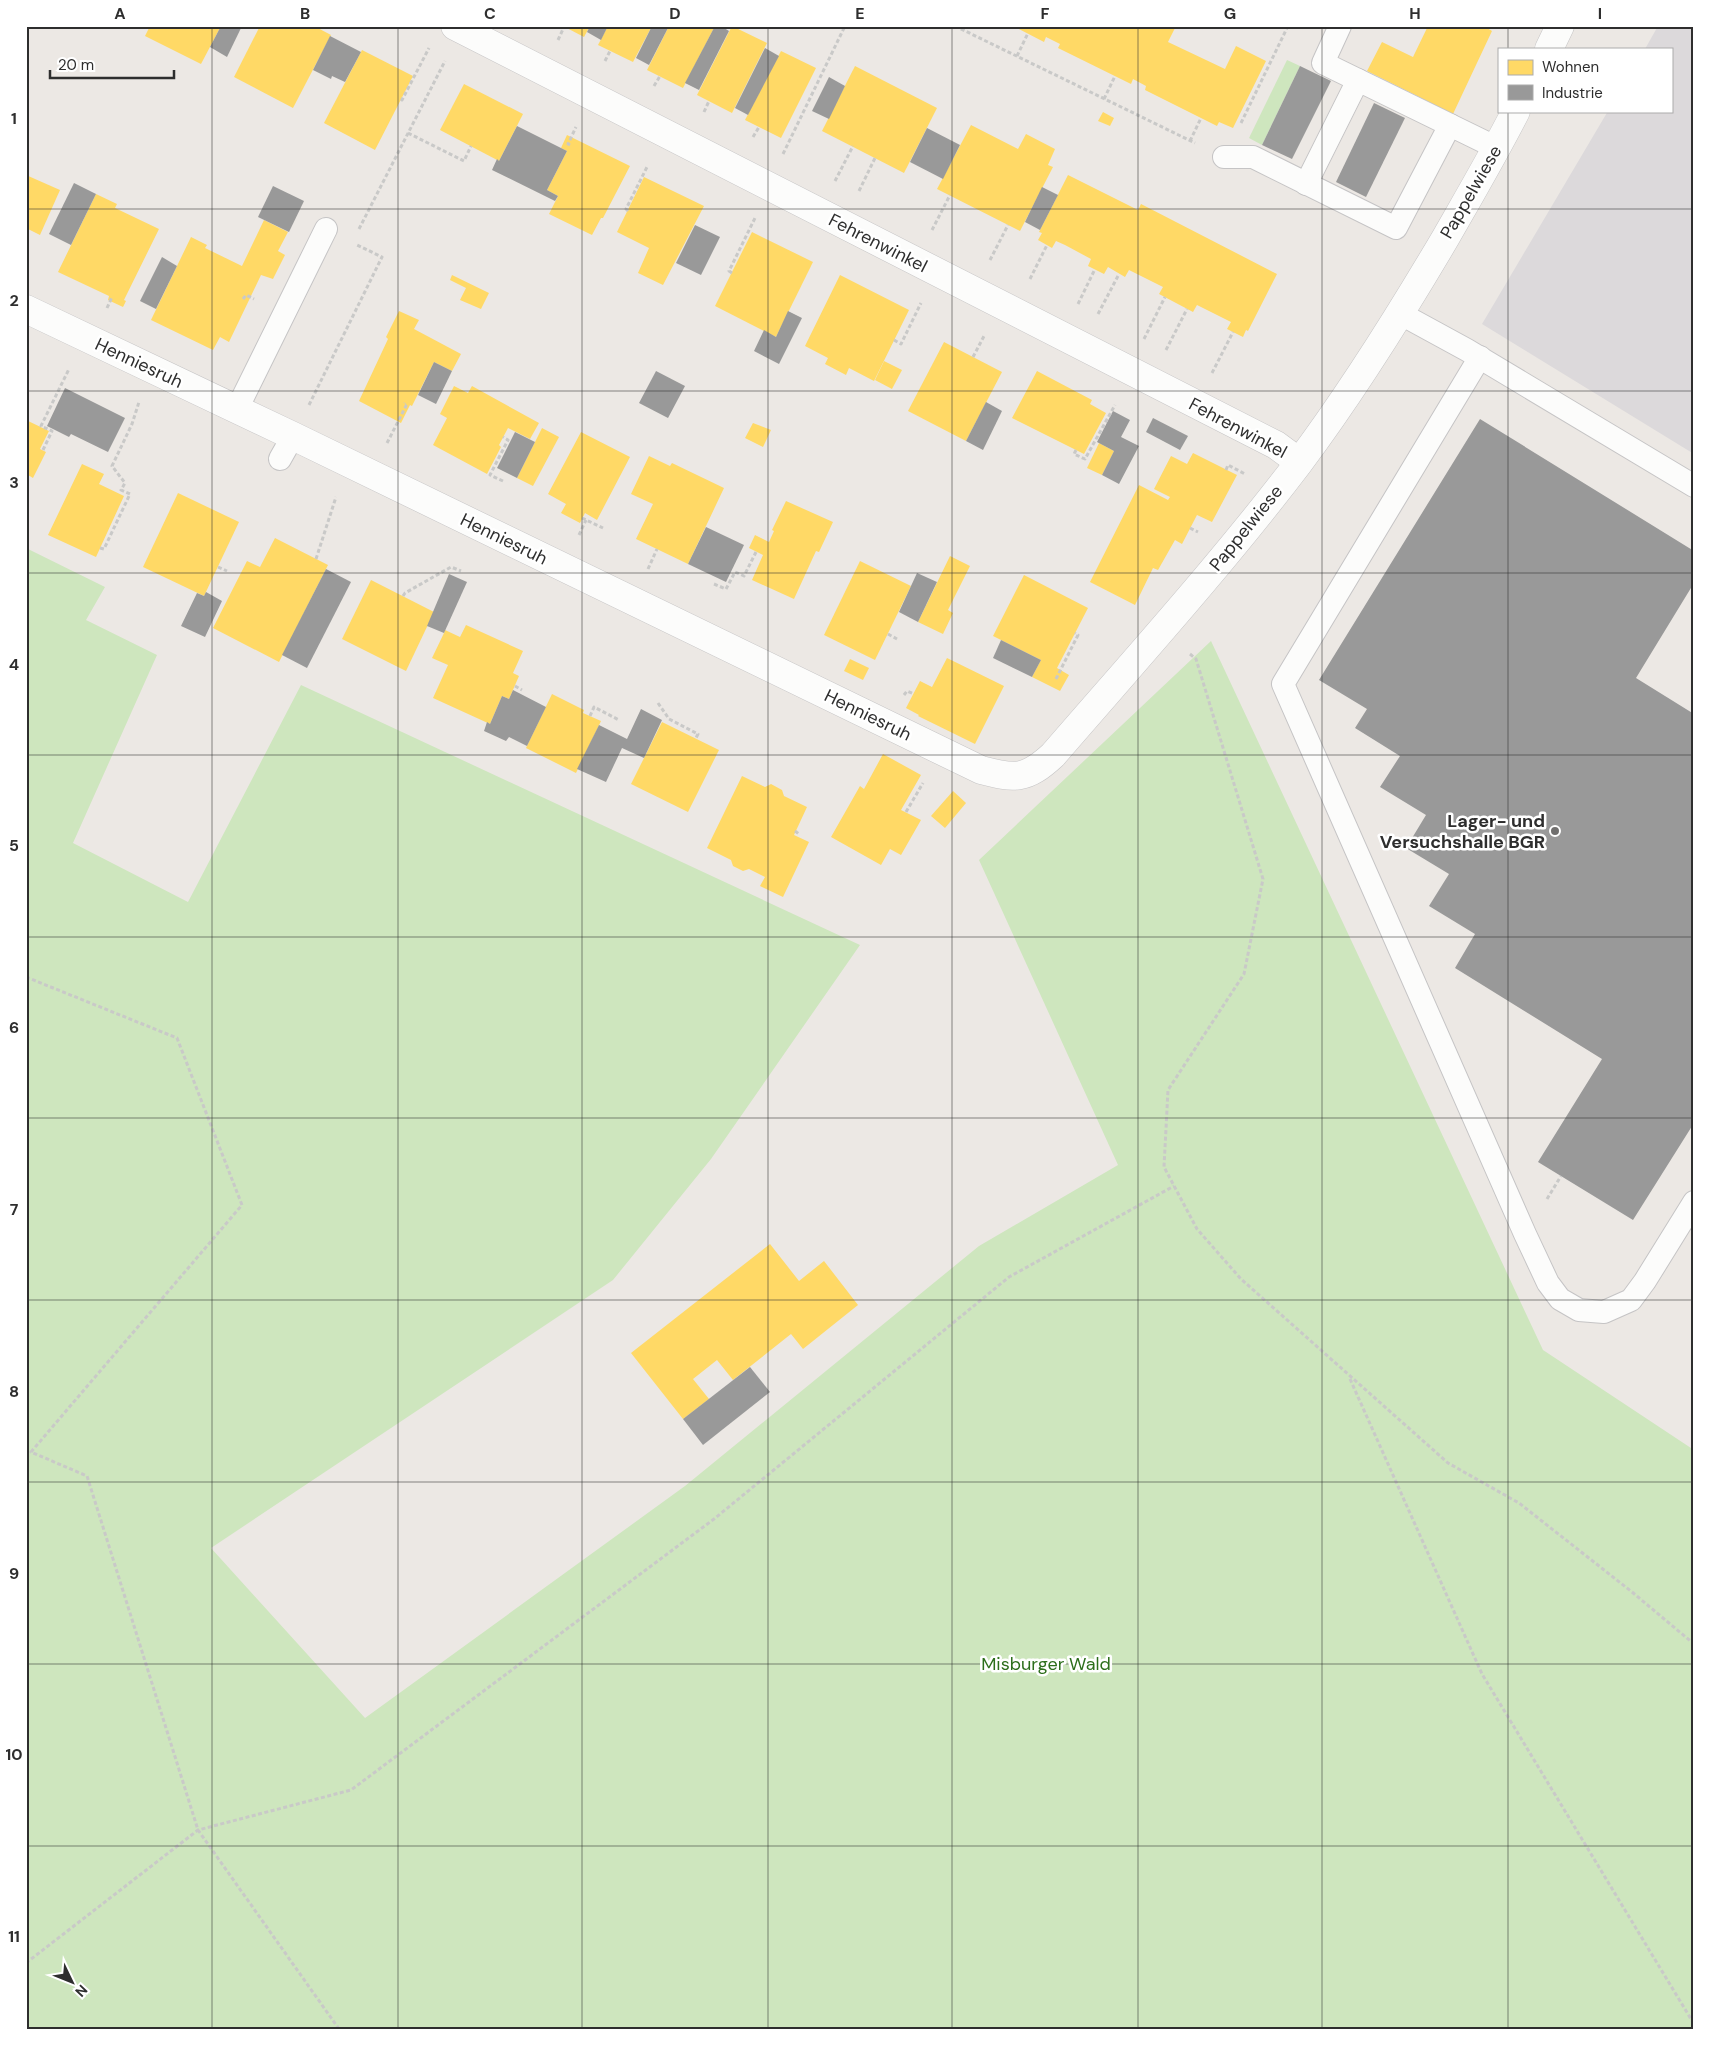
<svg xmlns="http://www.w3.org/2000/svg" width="1720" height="2055" viewBox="0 0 1720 2055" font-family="'DM Sans',sans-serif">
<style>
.industrial{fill:#dcd9db}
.green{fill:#cee6be}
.homes{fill:#ffd966}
.industry{fill:#999}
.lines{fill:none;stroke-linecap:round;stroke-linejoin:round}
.service-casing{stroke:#c5c4c5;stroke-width:24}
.minor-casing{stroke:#c5c4c5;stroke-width:29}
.path{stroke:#c9c9c8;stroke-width:3;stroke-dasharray:4 2.5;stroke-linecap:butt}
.service{stroke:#fcfcfb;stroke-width:22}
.minor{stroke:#fcfcfb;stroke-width:28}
.grid{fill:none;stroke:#2e2e2e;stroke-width:1;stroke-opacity:0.55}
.poi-dot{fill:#706f6e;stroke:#fff;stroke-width:2}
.labels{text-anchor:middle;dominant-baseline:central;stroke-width:5;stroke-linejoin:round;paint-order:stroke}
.street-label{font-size:18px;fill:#2e2e2e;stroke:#fff}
.poi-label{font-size:18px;font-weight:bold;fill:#2e2e2e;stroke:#fff;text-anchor:end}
.park-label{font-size:18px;fill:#2c6e1b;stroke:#fff}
.neatline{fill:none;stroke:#2e2e2e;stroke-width:2}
.grid-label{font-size:16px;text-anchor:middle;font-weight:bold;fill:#2e2e2e}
</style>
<rect width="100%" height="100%" fill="#ece8e4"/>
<path class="industrial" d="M1658 26H1694V454L1482 324 1608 111H1671V49H1645Z"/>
<g class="green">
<path d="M1287 60 1300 66 1262 145 1249 138Z"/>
<path d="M26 548 105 587 86 620 157 655 73 843 188 902 301 685 860 945 711 1159 613 1280 211 1548 365 1718 685 1486 979 1246 1118 1165 979 860 1211 641 1543 1350 1694 1450V2029H26Z"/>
</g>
<g class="homes">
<path d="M150 26H221L201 64 145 36Z"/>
<path d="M260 26H314L331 35 293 108 234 77Z"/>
<path d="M563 26H590L584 37Z"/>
<path d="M608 26H652L633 62 598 45Z"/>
<path d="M669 26H715L683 88 647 70Z"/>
<path d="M732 26 767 43 732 113 697 95Z"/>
<path d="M1013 26H1176L1168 42 1225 69 1236 46 1266 61 1233 128 1219 122 1217 126 1145 90 1146 86 1133 79 1131 84 1058 48 1060 44 1046 37 1044 42Z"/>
<path d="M1428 26H1484L1492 31 1453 114 1367 71 1382 42 1413 57Z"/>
<path d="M362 50 413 76 375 150 324 123Z"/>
<path d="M781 51 816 68 781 138 745 120Z"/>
<path d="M855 66 937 108 904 173 822 131Z"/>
<path d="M464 84 523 114 499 161 440 130Z"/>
<path d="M1103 112 1114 118 1110 126 1098 121Z"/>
<path d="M971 125 1018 149 1026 134 1055 149 1048 165 1053 167 1020 231 937 189Z"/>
<path d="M567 135 630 166 603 218H601L592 235 549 214 558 196 547 190 567 151 561 148Z"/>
<path d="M26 175 60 190 40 235 26 228Z"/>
<path d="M1068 175 1138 210 1141 204 1277 274 1248 331 1246 330 1243 337 1227 329 1231 322 1197 305 1193 312 1159 294 1163 287 1129 270 1125 277 1108 267 1104 274 1088 266 1091 259 1065 245 1056 241 1052 248 1038 240 1042 233 1039 232 1040 230Z"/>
<path d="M644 177 704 206 663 285 638 273 649 248 617 232Z"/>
<path d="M96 194 117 204 115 208 159 229 124 300 126 301 123 307 108 300 109 296 58 272Z"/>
<path d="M264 220 288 232 278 251 285 255 273 279 261 275 229 342 220 337 213 350 151 320 191 237 207 245 205 248 242 266Z"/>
<path d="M752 232 813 262 776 337 715 306Z"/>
<path d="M452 275 489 293 481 309 460 300 466 288 450 280Z"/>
<path d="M840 275 909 310 874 381 849 368 846 375 825 364 828 358 805 346Z"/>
<path d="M399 311 419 320 414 329 461 354 452 371 434 362 412 406 410 405 401 423 359 401 388 339 386 337Z"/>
<path d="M944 342 1002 372 966 441 908 411Z"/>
<path d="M884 361 902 370 892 389 875 380Z"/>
<path d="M1037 371 1092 400 1090 404 1106 413 1084 454 1012 418Z"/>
<path d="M454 386 468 393 472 386 539 423 530 439 508 428 499 445 501 447 487 474 433 445 447 418 440 414Z"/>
<path d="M26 420 49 431 40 449 46 452 33 478 28 475 26 478Z"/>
<path d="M753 423 771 430 763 447 745 438Z"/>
<path d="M542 428 559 437 533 486 517 478Z"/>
<path d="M581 432 630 457 597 520 585 513 580 523 561 513 566 504 548 494Z"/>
<path d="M1099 443 1114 451 1102 475 1087 468Z"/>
<path d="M1193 453 1237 475 1212 522 1197 515 1182 544 1175 540 1158 570 1153 568 1135 605 1090 582 1139 485 1168 500 1170 497 1154 489 1171 456 1187 464Z"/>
<path d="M649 456 670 466 672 463 724 488 688 564 636 539 653 504 631 494Z"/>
<path d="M82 464 104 474 99 484 124 496 96 557 48 535Z"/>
<path d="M178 493 239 522 204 596 143 567Z"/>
<path d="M786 501 833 522 819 552 816 551 794 599 752 580 763 555 749 548 755 535 769 542 774 531 772 530Z"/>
<path d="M275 538 328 565 279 662 213 628 247 561 260 567Z"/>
<path d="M950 556 970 566 948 610 953 613 943 634 918 622Z"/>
<path d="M860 561 911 586 875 660 824 635Z"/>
<path d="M1024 575 1088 608 1057 668 1069 675 1060 691 1032 677 1041 660 993 636Z"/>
<path d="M371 580 434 612 406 671 342 639Z"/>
<path d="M466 625 523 651 513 673 519 676 509 699 502 696 490 724 433 698 448 665 432 658 444 633 445 630 460 637Z"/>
<path d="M947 658 1004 686 975 744 918 716 919 715 906 708 920 681 932 687Z"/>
<path d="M850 659 869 668 863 680 844 671Z"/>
<path d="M552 694 584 710 583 713 601 721 576 773 526 748Z"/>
<path d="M662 722 719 750 688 812 631 784Z"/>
<path d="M883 754 921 775 901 810 921 820 901 855 890 849 881 865 831 837 860 786 864 789Z"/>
<path d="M742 776 765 787 771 784 782 790 784 796 807 807 794 835 809 842 783 897 760 886 765 877 749 869 743 871 733 866 731 860 707 848Z"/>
<path d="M953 791 966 803 945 828 931 816Z"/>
<path d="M770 1244 799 1281 824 1261 858 1305 803 1349 791 1334 733 1380 717 1360 693 1379 709 1399 683 1419 631 1353Z"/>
</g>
<g class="industry">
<path d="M221 26H242L227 57 210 47Z"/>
<path d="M590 26H608L601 40 587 32Z"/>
<path d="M652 26H669L649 65 636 58Z"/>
<path d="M715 26H721L729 31 699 90 685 83Z"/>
<path d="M330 36 361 52 345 82 332 76 331 79 313 70Z"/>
<path d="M765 48 779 56 748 115 735 108Z"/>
<path d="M1300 66 1331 81 1292 159 1262 145Z"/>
<path d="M829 77 845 86 829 119 812 111Z"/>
<path d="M1374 103 1405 118 1366 197 1336 182Z"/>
<path d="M517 126 567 151 547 190 558 196 555 201 492 170 497 159 499 161Z"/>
<path d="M927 128 960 145 943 179 910 162Z"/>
<path d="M74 183 96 194 71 245 49 234Z"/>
<path d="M273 186 304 201 289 232 258 217Z"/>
<path d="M1042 187 1058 195 1040 230 1025 222Z"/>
<path d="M695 225 720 237 701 275 676 263Z"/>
<path d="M162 257 177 266 156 309 140 301Z"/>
<path d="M788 311 802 318 779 364 754 351 764 330 776 337Z"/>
<path d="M434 362 452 371 436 404 418 395Z"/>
<path d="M656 371 685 386 668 418 639 403Z"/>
<path d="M65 388 125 418 108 452 71 434 69 437 47 426Z"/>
<path d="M986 402 1002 411 983 450 966 441Z"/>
<path d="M1113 411 1130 420 1121 437 1139 446 1119 484 1102 475 1114 451 1097 442Z"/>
<path d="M1153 418 1188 436 1180 450 1146 432Z"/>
<path d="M1480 419 1694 551V583L1636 678 1694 714V1123L1633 1220 1538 1162 1602 1059 1455 968 1475 934 1429 906 1449 874 1406 848 1426 815 1380 787 1400 756 1355 728 1367 709 1319 680Z"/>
<path d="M515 432 535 442 517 478 497 468Z"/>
<path d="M706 527 744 545 726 582 688 564Z"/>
<path d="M326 569 351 582 307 668 282 655Z"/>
<path d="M917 573 937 582 918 622 899 612Z"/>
<path d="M449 574 467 582 444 633 427 626Z"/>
<path d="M206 592 222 601 205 637 181 626 197 593 204 596Z"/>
<path d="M1001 640 1041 660 1032 677 993 658Z"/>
<path d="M513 690 546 707 527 746 509 737 506 741 484 731 487 722 490 724 502 696 509 699Z"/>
<path d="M641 709 662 720 644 758 622 748 606 782 577 769 599 725 627 739Z"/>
<path d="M750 1367 770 1392 703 1445 683 1419Z"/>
</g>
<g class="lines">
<defs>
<g id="service">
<path d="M1340 26 1323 63 1497 148"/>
<path d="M1224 157H1253L1396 228 1450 125"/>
<path d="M1306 184 1358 80"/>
<path d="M1401 314 1467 350 1694 486"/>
<path d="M1480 357 1283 684 1525 1234 1548 1283 1560 1299 1579 1310 1604 1312 1631 1300 1645 1281 1694 1202"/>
<path d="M237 409 326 229"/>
<path d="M280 459 293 436"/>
</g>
<g id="minor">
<path d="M455 26 1276 445 1299 462"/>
<path d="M1549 49 1560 26"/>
<path d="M26 309 293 436 981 770C1015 779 1026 780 1053 755 1136 659 1221 565 1298 464 1352 392 1400 315 1446 237 1470 195 1494 154 1516 111"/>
</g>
</defs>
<use href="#service" class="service-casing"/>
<use href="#minor" class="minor-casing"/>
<g class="path">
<path d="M258 26 260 27"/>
<path d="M955 26 1195 143"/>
<path d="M558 40 564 27"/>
<path d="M1017 56 1028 33"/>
<path d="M605 61 610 51"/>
<path d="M654 86 660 76"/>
<path d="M401 99 402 100 429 48"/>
<path d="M1104 99 1115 76"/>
<path d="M704 112 709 101"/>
<path d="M1241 123 1288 26"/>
<path d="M408 133 464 161 471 146"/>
<path d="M753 137 759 127"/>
<path d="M1190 141 1201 118"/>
<path d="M570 145 568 144 576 127"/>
<path d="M783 154 845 26"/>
<path d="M835 181 853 146"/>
<path d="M859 191 875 158"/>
<path d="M628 211 626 209 648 165"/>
<path d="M359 229 445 61"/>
<path d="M932 230 950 195"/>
<path d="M990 260 1008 225"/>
<path d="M732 273 729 271 755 218"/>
<path d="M1030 279 1047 245"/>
<path d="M243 299 246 295 254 299"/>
<path d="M1078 304 1095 269"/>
<path d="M107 308 112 297"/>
<path d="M1098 314 1119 274"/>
<path d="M1144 339 1165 297"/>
<path d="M894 340 901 344 921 303"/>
<path d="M1166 350 1187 309"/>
<path d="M973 357 984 336"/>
<path d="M1212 373 1233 332"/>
<path d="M309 405 382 257 355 244"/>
<path d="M387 443 406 406 404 405 405 403"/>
<path d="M43 450 52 431 41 426 69 369"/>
<path d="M1076 450 1074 454 1085 459 1115 405"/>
<path d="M1226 470 1228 465 1245 474"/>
<path d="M503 481 490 475 508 440 503 437"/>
<path d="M582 518 603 528"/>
<path d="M1190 528 1198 532"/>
<path d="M579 535 586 520"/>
<path d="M100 548 104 549 130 494 121 490 125 483 112 466 132 424 139 402"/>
<path d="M316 559 336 497"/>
<path d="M218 567 227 571"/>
<path d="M648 569 657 549"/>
<path d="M714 584 726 589 735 572 744 576 756 552"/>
<path d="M403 596 405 593 451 567 461 571"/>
<path d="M888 634 897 639"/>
<path d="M1190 654 1196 659 1263 879 1244 974 1168 1090 1164 1167 1197 1229 1241 1279 1448 1463 1519 1503 1632 1592 1694 1644"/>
<path d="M1056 679 1078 635 1075 633"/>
<path d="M515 686 522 690"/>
<path d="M904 695 907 691 914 694"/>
<path d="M658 703 669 719 698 734 696 738"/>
<path d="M590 716 594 707 619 720"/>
<path d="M906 812 923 783"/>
<path d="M795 831 799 834"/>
<path d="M26 977 177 1038 242 1205 31 1452 87 1476 198 1830 339 2029"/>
<path d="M1547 1199 1561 1176"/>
<path d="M1350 1379 1482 1674 1694 2024"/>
<path d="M26 1963 198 1830 351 1790 714 1519 1009 1277 1174 1186"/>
</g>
<use href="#service" class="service"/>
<use href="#minor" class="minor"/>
</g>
<path class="grid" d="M212 26V2029M398 26V2029M582 26V2029M768 26V2029M952 26V2029M1138 26V2029M1322 26V2029M1508 26V49M1508 111V2029M26 209H1694M26 391H1694M26 573H1694M26 755H1694M26 937H1694M26 1118H1694M26 1300H1694M26 1482H1694M26 1664H1694M26 1846H1694"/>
<circle class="poi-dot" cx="1555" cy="831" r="5"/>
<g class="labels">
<g class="street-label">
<text transform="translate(1471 192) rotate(-60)">Pappelwiese</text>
<text transform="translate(878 243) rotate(27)">Fehrenwinkel</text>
<text transform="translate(139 363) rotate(25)">Henniesruh</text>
<text transform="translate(1238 428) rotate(28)">Fehrenwinkel</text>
<text transform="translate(1246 528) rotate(-51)">Pappelwiese</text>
<text transform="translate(504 539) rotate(26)">Henniesruh</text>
<text transform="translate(868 715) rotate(26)">Henniesruh</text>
</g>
<g class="poi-label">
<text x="1545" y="821">Lager- und<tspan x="1545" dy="21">Versuchshalle BGR</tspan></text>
</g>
<g class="park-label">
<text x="1046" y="1664">Misburger Wald</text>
</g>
</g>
<rect width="1720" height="2055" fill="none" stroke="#ffffff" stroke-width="55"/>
<rect x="1498" y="48" width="175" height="65" fill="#ffffff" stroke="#ababab"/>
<rect x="1508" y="60" width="25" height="15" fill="#ffd966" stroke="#ababab"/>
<text x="1542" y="72" font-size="15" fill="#2e2e2e">Wohnen</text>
<rect x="1508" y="85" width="25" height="15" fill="#999999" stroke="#ababab"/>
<text x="1542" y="98" font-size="15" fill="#2e2e2e">Industrie</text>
<g transform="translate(72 1982) rotate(133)" stroke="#ffffff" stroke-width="4" paint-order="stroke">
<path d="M0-4L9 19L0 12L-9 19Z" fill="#2e2e2e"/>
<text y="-8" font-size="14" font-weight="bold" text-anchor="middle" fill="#2e2e2e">N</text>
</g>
<path d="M50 70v8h124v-8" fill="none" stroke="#2e2e2e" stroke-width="2.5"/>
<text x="58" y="70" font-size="15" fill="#2e2e2e" stroke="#ffffff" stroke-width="4" paint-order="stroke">20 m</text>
<rect x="28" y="28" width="1664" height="2000" class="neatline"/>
<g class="grid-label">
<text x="120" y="19">A</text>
<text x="305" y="19">B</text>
<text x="490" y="19">C</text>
<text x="675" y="19">D</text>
<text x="860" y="19">E</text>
<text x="1045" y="19">F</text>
<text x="1230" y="19">G</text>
<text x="1415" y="19">H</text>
<text x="1600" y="19">I</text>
<text x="14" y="124">1</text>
<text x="14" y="306">2</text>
<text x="14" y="488">3</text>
<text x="14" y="670">4</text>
<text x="14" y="851">5</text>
<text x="14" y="1033">6</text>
<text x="14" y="1215">7</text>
<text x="14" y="1397">8</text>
<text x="14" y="1579">9</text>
<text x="14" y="1760">10</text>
<text x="14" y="1942">11</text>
</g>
</svg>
